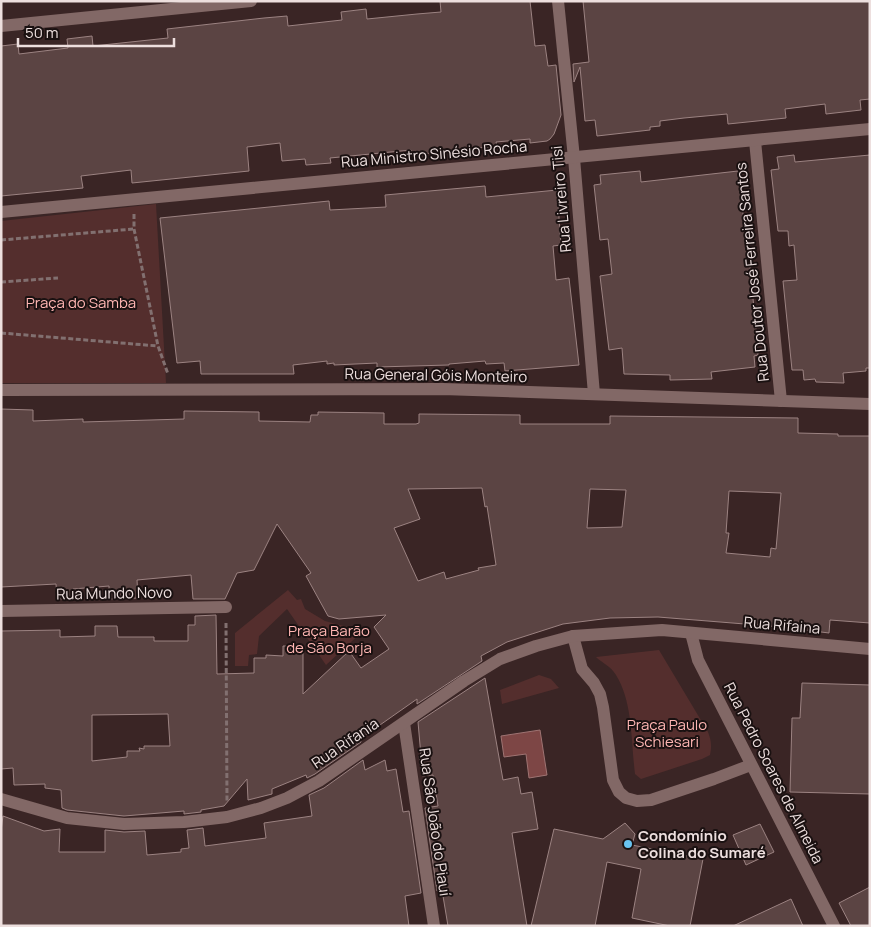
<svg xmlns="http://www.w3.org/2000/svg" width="871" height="927" viewBox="0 0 871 927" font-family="Manrope,sans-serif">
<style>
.green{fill:#542e2d}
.water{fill:#7d4645;stroke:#9f7473}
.building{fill:#5b4443;stroke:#9c8382;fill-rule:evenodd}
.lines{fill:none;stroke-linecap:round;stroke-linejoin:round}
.path{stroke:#827070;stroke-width:3;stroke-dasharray:5 2.5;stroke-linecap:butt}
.minor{stroke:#826866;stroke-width:12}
.poi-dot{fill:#69c4f1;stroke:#1a1111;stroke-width:2}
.labels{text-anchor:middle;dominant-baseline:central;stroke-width:4;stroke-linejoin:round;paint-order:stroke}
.street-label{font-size:15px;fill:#eddfde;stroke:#1a1111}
.park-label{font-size:15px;fill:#ffb6b3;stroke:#1a1111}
.poi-label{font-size:15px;font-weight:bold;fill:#eddfde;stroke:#1a1111;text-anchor:start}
</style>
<rect width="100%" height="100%" fill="#3a2525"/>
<g class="green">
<path d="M156 204 166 383H1V221Z"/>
<path d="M288 590 297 600 301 599 305 609 325 621 363 631 326 665 287 609 259 636 257 654 249 655 248 666H235V633Z"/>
<path d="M659 650 708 732C711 740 712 745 710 755L702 759 641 779 635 774C631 742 633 702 616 675 611 666 602 663 596 657Z"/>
<path d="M539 675 551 679 559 688 502 704 500 690Z"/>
</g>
<path class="water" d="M540 730 547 775 529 778 526 754 504 757 501 736Z"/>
<g class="building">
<path d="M440 1H530L535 46 545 45 548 66 556 65 561 115 554 134 550 139 547 141 530 143V139L496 142 497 146 412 155 411 150 330 158 331 163 306 165 305 159 282 161 280 143 247 147 249 171 132 183 131 170 81 176 83 188 1 196V46L18 44 19 54 68 48 67 39 92 36 93 46 168 38 167 29 264 18 287 16 288 26 342 20 341 12 366 9 367 19 417 14 441 12Z"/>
<path d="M583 1H870V99L860 100 861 110 826 114 825 104 785 109 786 118 728 124 727 114 684 118 660 121V126L650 127V130L597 136 595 120 585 121 580 67 574 82 573 64 589 62Z"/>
<path d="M794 155 795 162 870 155V368H866V371L843 373 844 383 816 382 815 379 804 380 803 370H792L783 281 797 280 794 245 789 246 788 231H778L771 170 779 169 777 157Z"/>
<path d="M640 171 641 182 738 171 744 222H745L747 236 757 340 758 355 754 356 755 367 711 372 712 379 670 380V375L624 374 622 348 609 350 600 276 612 274 608 239 600 240 594 185 601 184 600 175Z"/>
<path d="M485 186 486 197 557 190 561 245 553 246 556 280 569 278 579 365 505 371 504 363 486 364 485 361 449 364V365L377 367V363L334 365V363L327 364V361L293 365 294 374H201L200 361 177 363 160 218 329 201 330 210 386 207 385 195Z"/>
<path d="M1 409 33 410V421L83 419V422L184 419V411L259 412V421L310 422 311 415H318V412L384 413V424H416L419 423V414L520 415V424H610V416L798 418V433L838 434V436H870V623L830 620 829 633 782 627 658 617 610 618 563 624 507 642 481 656 482 661 417 704V699L360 739 361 742 315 774 307 778 306 775 272 789V794L248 800 247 779 224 806 201 810V812L184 814V811L124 816 67 810 62 808 61 790 45 788V784L14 785 13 768 1 769V631L60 630V637L95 636V626H117L118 637H154V641H188V625H195V616L216 615 217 674 254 673V658H266V655L283 656V646H303V694L349 651 361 668 389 649 374 627 386 615 339 619 328 616 306 576 311 573 277 524 254 570 237 573 225 599H193L191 575 137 580 138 598 109 599V586L73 589 74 599H57L56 584 1 587ZM482 488 485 507 487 506 496 565 478 568 479 570 446 579 444 572 418 581 394 528 420 519 408 489ZM590 489 626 490 622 527 587 528ZM729 491 781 493 776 549 771 548 770 557 726 553 729 533H726ZM168 714 170 746H144V749L139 748 140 751H127V757L92 761V715Z"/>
<path d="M485 678 503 780 518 777 521 794 532 792 538 829 512 833 527 926H448L442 890 437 891 425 808 438 806 433 775 422 776 419 756H421L418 722Z"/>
<path d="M802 683 870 685V794L790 792 792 718H800Z"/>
<path d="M363 760 365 770 385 760 387 771 396 769 403 812 409 811 421 893 405 896 409 926H1V831L3 816 44 831 60 829 59 852H105V830L124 832 145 831 147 855 181 852V849L189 848 187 830 203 828 205 846 266 838 264 823 312 816 309 795 324 788Z"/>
<path d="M625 823 635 834 632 845 703 859 690 926H670L632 918 641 869 607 862 595 926H531L554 829 603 839Z"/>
<path d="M760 824 774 852 746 865 733 835Z"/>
<path d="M870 887V926H851L839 903Z"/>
<path d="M791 899 803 926H733Z"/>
</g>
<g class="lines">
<g class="path">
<path d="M134 214V229L158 346 168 374"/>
<path d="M1 240 134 229"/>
<path d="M1 282 58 278"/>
<path d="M1 333 158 346"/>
<path d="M226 623 227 802"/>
</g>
<g class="minor">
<path d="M558 1 574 158 594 394"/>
<path d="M1 26 251 1"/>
<path d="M755 141 781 401"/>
<path d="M1 212 870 129"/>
<path d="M1 390 443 389 870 404"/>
<path d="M1 611 226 607"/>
<path d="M691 633 698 660 834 926"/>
<path d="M573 636 582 669 594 683 600 694 603 707 613 780 619 792 626 798 637 801 651 800 714 779 751 765"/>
<path d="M404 723 434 926"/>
<path d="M1 799 67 818 124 824 184 822 227 817 261 808 287 798 319 781 464 681 500 659 536 646 573 636 662 630 870 649"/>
</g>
</g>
<circle class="poi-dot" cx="628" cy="844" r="5"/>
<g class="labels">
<g class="street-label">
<text transform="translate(434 154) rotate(-5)">Rua Ministro Sinésio Rocha</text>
<text transform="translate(561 199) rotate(-95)">Rua Livreiro Tisi</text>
<text transform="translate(752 272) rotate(-96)">Rua Doutor José Ferreira Santos</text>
<text transform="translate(436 375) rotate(1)">Rua General Góis Monteiro</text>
<text transform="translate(114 593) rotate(-1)">Rua Mundo Novo</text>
<text transform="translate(782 625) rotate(5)">Rua Rifaina</text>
<text transform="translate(345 743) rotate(-34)">Rua Rifania</text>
<text transform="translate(774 773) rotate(63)">Rua Pedro Soares de Almeida</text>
<text transform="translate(435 822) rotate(82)">Rua São João do Piauí</text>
</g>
<g class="park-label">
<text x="81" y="302">Praça do Samba</text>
<text x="329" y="630">Praça Barão<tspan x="329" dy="17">de São Borja</tspan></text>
<text x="667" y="724">Praça Paulo<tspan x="667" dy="17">Schiesari</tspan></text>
</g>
<g class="poi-label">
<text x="638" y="835">Condomínio<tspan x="638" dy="17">Colina do Sumaré</tspan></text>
</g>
</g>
<rect width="871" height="927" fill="none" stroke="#eddfde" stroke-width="5"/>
<path d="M18 38v8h156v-8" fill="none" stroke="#eddfde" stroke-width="2.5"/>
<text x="25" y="38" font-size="15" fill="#eddfde" stroke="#1a1111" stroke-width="4" paint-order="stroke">50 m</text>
</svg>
